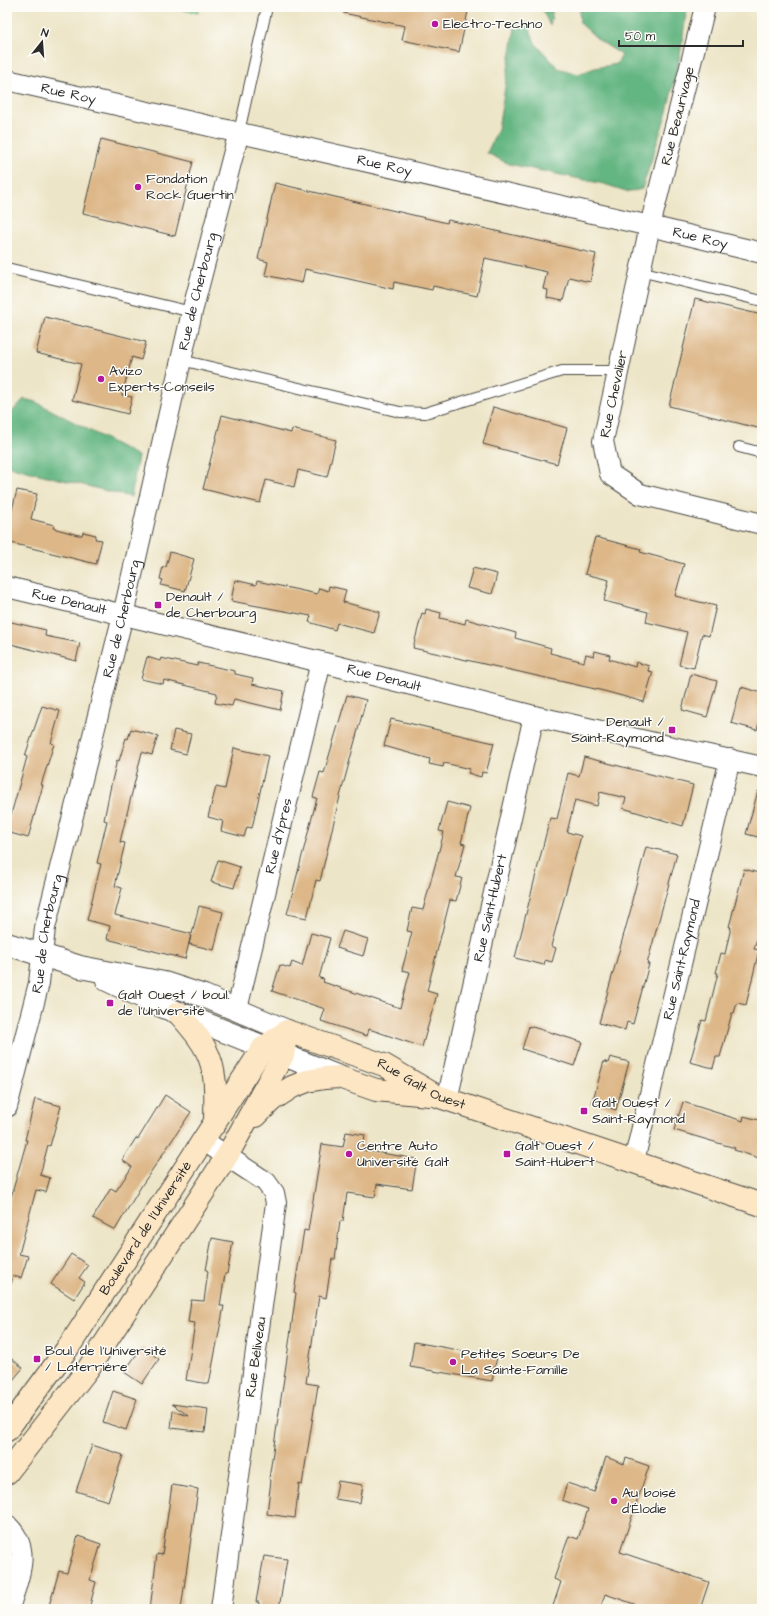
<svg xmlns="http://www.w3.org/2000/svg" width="769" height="1616" viewBox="0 0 769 1616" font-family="'Architects Daughter',sans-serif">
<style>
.green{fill:#7ad399;stroke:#527f62}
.forest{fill:#63b581;stroke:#477056}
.building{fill:#ddb788}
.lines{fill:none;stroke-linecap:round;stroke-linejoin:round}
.service-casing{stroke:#484742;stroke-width:12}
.minor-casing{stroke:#484742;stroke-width:22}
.tertiary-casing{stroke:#484742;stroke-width:24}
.secondary-casing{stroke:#484742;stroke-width:24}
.service{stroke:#fff;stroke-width:10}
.minor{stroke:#fff;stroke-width:20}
.tertiary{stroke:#fff;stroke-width:22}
.secondary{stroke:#fce6c4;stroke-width:22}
.poi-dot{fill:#b5179e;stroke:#fdfcf7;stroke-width:1.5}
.labels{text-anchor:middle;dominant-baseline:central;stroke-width:3;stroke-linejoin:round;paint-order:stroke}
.poi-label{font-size:14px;fill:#2b2b2b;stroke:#fdfcf7;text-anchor:start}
.street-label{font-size:14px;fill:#2b2b2b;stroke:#fdfcf7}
</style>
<rect width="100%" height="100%" fill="#fdfcf7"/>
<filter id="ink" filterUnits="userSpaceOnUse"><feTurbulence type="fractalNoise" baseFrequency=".025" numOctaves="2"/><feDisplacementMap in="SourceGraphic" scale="8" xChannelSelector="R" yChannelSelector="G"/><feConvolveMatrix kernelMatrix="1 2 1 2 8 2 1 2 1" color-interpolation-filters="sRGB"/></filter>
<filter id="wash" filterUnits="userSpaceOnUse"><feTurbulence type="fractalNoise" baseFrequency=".012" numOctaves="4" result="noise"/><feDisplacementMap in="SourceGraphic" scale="16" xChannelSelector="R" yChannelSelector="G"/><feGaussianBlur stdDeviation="0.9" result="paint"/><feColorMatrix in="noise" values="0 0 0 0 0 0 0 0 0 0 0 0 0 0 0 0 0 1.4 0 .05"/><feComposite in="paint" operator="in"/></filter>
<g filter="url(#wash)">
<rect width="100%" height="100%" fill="#ede5c7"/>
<path class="green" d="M170 7H199L198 13Z"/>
<g class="forest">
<path d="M541 7H553L550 26Z"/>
<path d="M581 7H687L680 56 667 112 642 189 629 192 604 184 509 164 487 153 498 129 516 22 528 23 535 43 558 68 578 74 595 68 617 64 622 55 600 41 580 23 579 11Z"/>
<path d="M24 399 36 402 138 456 131 497 7 466V414H10Z"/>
</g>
<g id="blocks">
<g class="building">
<path d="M344 7H469L459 52 402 40 405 26 343 13Z"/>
<path d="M101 139 193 162 175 236 83 213Z"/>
<path d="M275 183 447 223 448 220 596 254 590 282 569 277 563 301 547 298 548 290 543 289 547 272 485 258 477 296 433 286 432 290 394 282 393 289 305 269 302 283 265 275 268 262 258 259Z"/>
<path d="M695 299 762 315V429L669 406Z"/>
<path d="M45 317 146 342 141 360 132 357 122 395 132 397 128 414 72 400 81 364 36 353Z"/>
<path d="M493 407 567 428 557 464 483 444Z"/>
<path d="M222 415 291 433 292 429 336 440 327 477 298 470 294 487 266 480 260 503 203 489Z"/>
<path d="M17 490 37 494 31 519 54 525 53 528 78 535H82L83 532 96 535 95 539 102 540 96 564 7 542V509L12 510Z"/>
<path d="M595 537 641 549 640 552 684 564 675 596 716 606 709 636 702 634 694 668 679 665 687 632 646 622 648 612 604 601 609 580 585 574Z"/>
<path d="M170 552 194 559 185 591 161 585 163 580 160 579 163 567H166Z"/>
<path d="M473 568 497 574 492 594 467 588Z"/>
<path d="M235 580 256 585 257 581 317 594 319 588 328 591 329 586 346 590 343 602 380 612 374 633 337 623 335 630 309 622 311 616 231 601Z"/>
<path d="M426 609 441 613 440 618 453 621 465 624 466 619 516 633 515 638 551 648 550 653 584 662 586 654 594 656 595 651 610 655 609 659 635 667 636 662 649 666 648 671 653 672 644 702 604 691 413 648 422 613 425 614Z"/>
<path d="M7 621 46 630 45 636 80 643 76 661 7 643Z"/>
<path d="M147 657 160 661 161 658 197 666 198 663 235 671V674L253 678 252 684 284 691 280 710 234 699 232 706 215 703 217 693 164 680 163 684 141 679Z"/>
<path d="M691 674 717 681 707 717 682 710Z"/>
<path d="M741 687 762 693V713L757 730 731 723Z"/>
<path d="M347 695 366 700 338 804 320 881 316 880 307 918 287 914 317 798 313 797 320 772 324 773Z"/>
<path d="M42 706 60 711 51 743 54 744 41 785H43L28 838 7 832V829L27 757 25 756Z"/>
<path d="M391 719 494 743 486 773 482 772 481 777 468 773 470 769 444 763 443 767 429 764 430 759 384 746Z"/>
<path d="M131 729 158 736 152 755 142 752 120 842 125 843 115 886 122 888 115 915 192 934 199 906 223 912 214 950 189 944 191 935 185 959 107 939 110 926 87 920 101 864 97 863 107 821 104 820 111 785 117 760 119 761 126 738 128 739Z"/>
<path d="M174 730 191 734 186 754 170 750Z"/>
<path d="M234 748 268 756 252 828 247 827 244 837 221 831 223 821 208 817 216 787 225 789Z"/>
<path d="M584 757 693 785 683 826 623 808 626 798 600 792 597 806 575 800 567 832 581 836 551 946 556 948 552 962 545 960 544 965 515 958 550 818 557 819 568 773 579 776Z"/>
<path d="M758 791H762V838L746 834Z"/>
<path d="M447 802 470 808 461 843 465 844 456 877 462 878 456 901 450 900 427 991 437 994 422 1047 369 1029 367 1036 321 1021 325 1009 272 991 280 965 290 968 292 962 302 966 311 933 330 938 319 978 324 979 323 982 400 1008 410 972 402 970 412 932 407 931 412 908 423 910 444 832 439 831Z"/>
<path d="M646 847 677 854 647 964H649L633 1024 627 1022 625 1030 599 1023 632 905 631 904Z"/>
<path d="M218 860 240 867 234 888 211 882Z"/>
<path d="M744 869 762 874V920L754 949 759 950 746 1005 737 1003 734 1013H732L720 1057H716L713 1068 690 1062 702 1020 706 1021 718 973H716L721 953 725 954 731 927H729Z"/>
<path d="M343 931 368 939 363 956 337 948Z"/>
<path d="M529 1026 582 1042 574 1066 522 1049Z"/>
<path d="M610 1057 629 1062 616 1110 592 1103 604 1061 608 1063Z"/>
<path d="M165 1095 191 1112 142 1185 115 1230 93 1218 111 1188 116 1191 132 1167 122 1160 136 1138 138 1139Z"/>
<path d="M35 1099 61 1106 50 1146 48 1145 40 1175 50 1178 46 1192 36 1190 19 1254 28 1256 21 1278 13 1276 11 1283 7 1282V1211L27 1140H25Z"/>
<path d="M683 1102 743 1121 744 1116 762 1121V1149L759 1158 734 1150 735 1148 674 1130Z"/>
<path d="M346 1132 365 1135 363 1150 417 1159 412 1189 377 1184 375 1197 347 1193 343 1221H340L335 1259H332L326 1298 319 1296 306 1383 318 1385 302 1485 299 1484 295 1518 267 1514 271 1480 269 1479 287 1358 296 1293 294 1292 304 1230 308 1231 322 1144 343 1147Z"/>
<path d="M212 1238 233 1242 227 1274H225L220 1306H224L209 1384 186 1380 195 1323 188 1322 191 1300 204 1301 208 1271 206 1270Z"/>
<path d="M71 1254 88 1265 79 1278 85 1282 74 1299 51 1284Z"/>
<path d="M414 1342 497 1357 492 1381 410 1367Z"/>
<path d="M142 1347 159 1359 142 1384 124 1372Z"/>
<path d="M7 1355 23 1368 7 1387Z"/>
<path d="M113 1391 137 1399 126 1430 103 1422Z"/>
<path d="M172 1404 208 1409 205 1432 171 1428 173 1411 189 1416Z"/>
<path d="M92 1445 123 1455 108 1501 76 1491Z"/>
<path d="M606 1457 624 1464 626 1458 649 1466 620 1552 709 1582 700 1609H649L605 1594 600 1609H552L561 1582 554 1579 569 1536 578 1539 588 1509 562 1500 567 1483 594 1492Z"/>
<path d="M338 1481 363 1485 360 1503 335 1499Z"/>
<path d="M172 1485 198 1489 181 1609H150L157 1554 162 1555Z"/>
<path d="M78 1536 101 1544 90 1580 96 1582 89 1609H48L59 1571 67 1573Z"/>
<path d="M264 1556 287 1559 279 1609H258L259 1602H256Z"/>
</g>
</g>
</g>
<g filter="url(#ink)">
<use href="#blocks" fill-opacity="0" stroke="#484742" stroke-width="1"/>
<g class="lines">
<defs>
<g id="service">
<path d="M239 132 267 7"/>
<path d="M7 268 192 312"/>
<path d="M640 271 762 301"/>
<path d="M181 360 400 412 425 413 562 371H618"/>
<path d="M739 447 762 453"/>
</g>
<g id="minor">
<path d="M705 7 650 226 603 441 610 474 640 494 762 524"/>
<path id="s1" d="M7 80 650 226 762 253"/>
<path id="s2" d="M7 587 321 662 534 716 762 767"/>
<path id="s3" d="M237 1009 321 662"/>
<path id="s4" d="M447 1100 534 716"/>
<path id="s5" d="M7 1107 39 983 45 928 123 615 192 312 239 132"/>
<path d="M204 1141 266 1182 274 1193 276 1203 221 1609"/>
<path id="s6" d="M634 1161 730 759"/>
<path d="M7 1525C34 1551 17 1579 9 1609"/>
</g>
<g id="tertiary">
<path d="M7 944 80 967 164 983 204 996 287 1031"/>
<path d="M107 980 159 1005 339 1077"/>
</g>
<g id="secondary">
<path d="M178 1013C188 1024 199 1036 206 1050 218 1073 215 1099 215 1124"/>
<path id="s7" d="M287 1031 384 1065 437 1096 762 1205"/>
<path d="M256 1116 272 1100 292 1087 307 1081 325 1078 339 1077 376 1090 429 1095"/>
<path id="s8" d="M7 1430 70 1345 263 1048 287 1031"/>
<path d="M7 1473 88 1369 227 1156 283 1055 287 1031"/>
</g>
</defs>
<use href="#service" class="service-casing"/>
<use href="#minor" class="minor-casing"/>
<use href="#tertiary" class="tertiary-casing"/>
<use href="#secondary" class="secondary-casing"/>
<use href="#service" class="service"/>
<use href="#minor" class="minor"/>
<use href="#tertiary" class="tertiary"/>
<use href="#secondary" class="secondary"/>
</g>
</g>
<g class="poi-dot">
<circle cx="435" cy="24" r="4"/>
<circle cx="138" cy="187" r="4"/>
<circle cx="101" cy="379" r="4"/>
<rect x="154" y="601" width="8" height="8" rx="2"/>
<rect x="668" y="726" width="8" height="8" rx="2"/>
<rect x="106" y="999" width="8" height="8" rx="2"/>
<rect x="580" y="1107" width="8" height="8" rx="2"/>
<circle cx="349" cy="1154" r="4"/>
<rect x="503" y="1150" width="8" height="8" rx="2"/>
<rect x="33" y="1355" width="8" height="8" rx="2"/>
<circle cx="453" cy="1362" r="4"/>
<circle cx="614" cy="1501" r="4"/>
</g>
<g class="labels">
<g class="poi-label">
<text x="443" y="24">Electro-Techno</text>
<text x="146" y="179">Fondation<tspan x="146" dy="16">Rock Guertin</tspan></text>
<text x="109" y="371">Avizo<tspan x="109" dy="16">Experts-Conseils</tspan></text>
<text x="166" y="597">Denault /<tspan x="166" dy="16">de Cherbourg</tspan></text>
<text x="664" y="722" text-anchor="end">Denault /<tspan x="664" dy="16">Saint-Raymond</tspan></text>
<text x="118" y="995">Galt Ouest / boul.<tspan x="118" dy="16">de l'Université</tspan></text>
<text x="592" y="1103">Galt Ouest /<tspan x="592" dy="16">Saint-Raymond</tspan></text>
<text x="357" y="1146">Centre Auto<tspan x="357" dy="16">Université Galt</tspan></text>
<text x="515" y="1146">Galt Ouest /<tspan x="515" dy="16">Saint-Hubert</tspan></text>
<text x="45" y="1351">Boul. de l'Université<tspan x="45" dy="16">/ Laterrière</tspan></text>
<text x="461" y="1354">Petites Soeurs De<tspan x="461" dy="16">La Sainte-Famille</tspan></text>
<text x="622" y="1493">Au boisé<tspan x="622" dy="16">d'Élodie</tspan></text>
</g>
<g class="street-label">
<text stroke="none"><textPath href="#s1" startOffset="63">Rue Roy</textPath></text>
<text transform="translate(678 116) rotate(-76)">Rue Beaurivage</text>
<text stroke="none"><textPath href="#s1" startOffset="387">Rue Roy</textPath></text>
<text stroke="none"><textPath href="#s1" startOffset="711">Rue Roy</textPath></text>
<text stroke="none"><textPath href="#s5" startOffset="838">Rue de Cherbourg</textPath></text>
<text transform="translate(614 394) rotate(-78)">Rue Chevalier</text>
<text stroke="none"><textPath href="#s2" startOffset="64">Rue Denault</textPath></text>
<text stroke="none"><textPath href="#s5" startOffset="502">Rue de Cherbourg</textPath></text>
<text stroke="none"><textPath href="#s2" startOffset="388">Rue Denault</textPath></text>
<text stroke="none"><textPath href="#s3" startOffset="178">Rue d'Ypres</textPath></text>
<text stroke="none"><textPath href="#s4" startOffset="197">Rue Saint-Hubert</textPath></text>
<text stroke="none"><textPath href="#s5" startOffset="178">Rue de Cherbourg</textPath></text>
<text stroke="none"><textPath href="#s6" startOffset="207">Rue Saint-Raymond</textPath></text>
<text stroke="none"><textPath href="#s7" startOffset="145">Rue Galt Ouest</textPath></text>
<text stroke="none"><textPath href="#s8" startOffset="245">Boulevard de l'Université</textPath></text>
<text transform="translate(256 1357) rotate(-82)">Rue Béliveau</text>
</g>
</g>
<rect width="769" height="1616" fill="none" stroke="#fdfcf7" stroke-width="24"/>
<g transform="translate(42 42) rotate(17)" stroke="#fdfcf7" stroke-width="3" paint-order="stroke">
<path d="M0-3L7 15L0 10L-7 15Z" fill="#2b2b2b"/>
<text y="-6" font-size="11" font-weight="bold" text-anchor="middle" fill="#2b2b2b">N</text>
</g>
<path d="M619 40v6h124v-6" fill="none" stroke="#2b2b2b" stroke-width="2"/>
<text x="625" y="40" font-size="12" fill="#2b2b2b" stroke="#fdfcf7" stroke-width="3" paint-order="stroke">50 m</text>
</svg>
